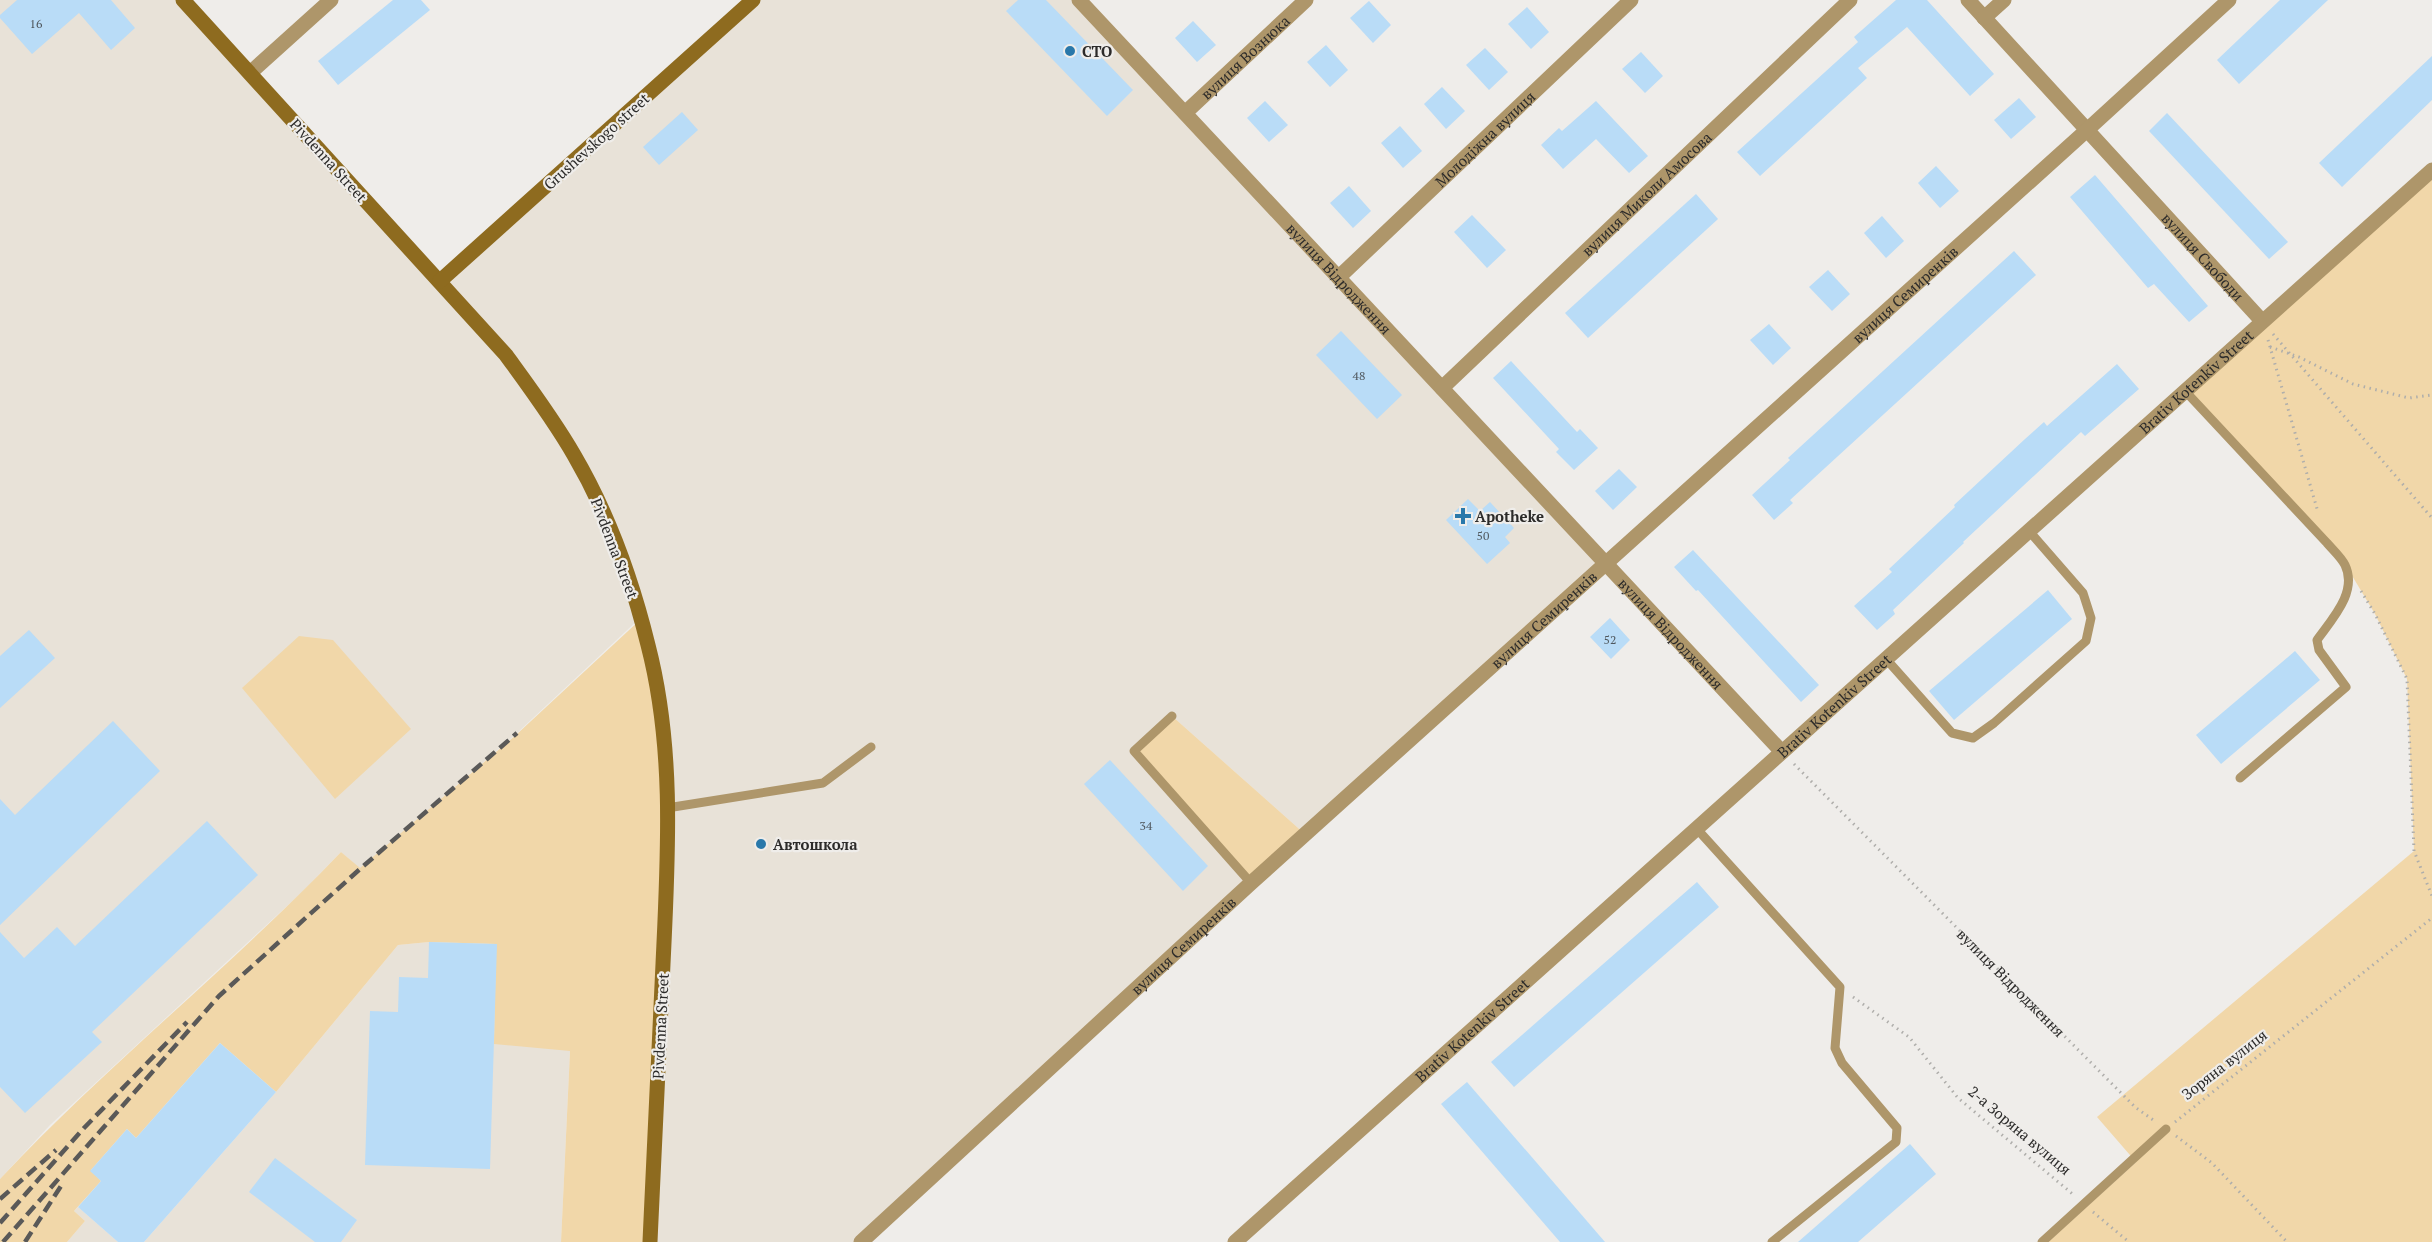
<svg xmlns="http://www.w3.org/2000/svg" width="2432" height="1242" viewBox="0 0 2432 1242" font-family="'PT Serif',serif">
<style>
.built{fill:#e8e2d8}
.green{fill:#f1d7a9}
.building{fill:#b9dcf7}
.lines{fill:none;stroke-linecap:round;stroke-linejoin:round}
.path{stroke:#afaeab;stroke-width:3;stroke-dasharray:1.5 4.5;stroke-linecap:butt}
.lane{stroke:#ae966a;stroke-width:9}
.street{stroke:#ae966a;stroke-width:15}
.secondary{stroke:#8e6b1f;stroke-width:15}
.rail{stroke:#5a5958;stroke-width:4.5;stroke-dasharray:12 6;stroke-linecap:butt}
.poi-dot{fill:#2978aa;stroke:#efedea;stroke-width:2}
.labels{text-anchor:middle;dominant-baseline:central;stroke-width:4.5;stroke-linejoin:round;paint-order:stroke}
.number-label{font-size:12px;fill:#4f575d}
.poi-label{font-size:15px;font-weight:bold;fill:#2c2b2a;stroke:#efedea;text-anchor:start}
.street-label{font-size:15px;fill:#2c2b2a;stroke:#efedea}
</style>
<rect width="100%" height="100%" fill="#efedea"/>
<g class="built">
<path d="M0 0H183L440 281 753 0H1079L1607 564 1306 835 1172 716 1251 883 861 1242H650L640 618 517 733 360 869 341 852 300 894 50 1125 0 1179Z"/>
<path d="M429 942 497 944 570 1050 561 1242H144L276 1092 398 945Z"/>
<path d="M78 1207 118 1242H67L85 1221 74 1211Z"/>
</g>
<g class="green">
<path d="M2432 170V1242H2048L2136 1162 2097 1117 2414 851 2407 679 2375 614 2345 564 2186 392Z"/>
<path d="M641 619 667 767 650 1242H561L570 1051 494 1044 496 944 429 942 398 945 276 1092 220 1043 136 1138 127 1129 91 1170 101 1181 74 1211 85 1221 67 1242H0V1179C108 1064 232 966 341 852L360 868 517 734Z"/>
<path d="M299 636 333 640 411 729 335 799 242 688Z"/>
<path d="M1172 716 1306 835 1251 883 1134 751Z"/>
</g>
<g class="building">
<path d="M17 0H111L135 28 111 50 79 13 32 54 0 18V15Z"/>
<path d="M393 0H421L430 10 338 85 318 61Z"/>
<path d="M1018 0H1046L1133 90 1107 116 1006 11Z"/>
<path d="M1896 0H1927L1994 74 1970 96 1907 27 1858 68 1867 78 1760 176 1737 152 1858 42 1854 37Z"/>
<path d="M2280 0H2328L2239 84 2217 60Z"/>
<path d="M1369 1 1391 25 1373 43 1350 18Z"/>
<path d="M1527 7 1549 32 1531 49 1508 24Z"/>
<path d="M1193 21 1216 45 1197 62 1175 38Z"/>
<path d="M1326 45 1348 70 1330 87 1307 62Z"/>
<path d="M1485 48 1508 72 1489 90 1466 65Z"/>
<path d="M1641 52 1663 76 1645 93 1622 69Z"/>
<path d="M2432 56V100L2342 187 2319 163Z"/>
<path d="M1442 87 1465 111 1446 129 1424 104Z"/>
<path d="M2019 98 2036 117 2011 139 1994 120Z"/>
<path d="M1265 101 1288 125 1269 142 1247 118Z"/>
<path d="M1596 101 1648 156 1629 173 1596 139 1563 169 1541 145 1559 128 1562 131Z"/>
<path d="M682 112 698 130 659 165 643 147Z"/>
<path d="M2167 113 2288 242 2269 259 2149 131Z"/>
<path d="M1400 126 1422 151 1403 168 1381 143Z"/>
<path d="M1936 166 1959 191 1940 208 1918 183Z"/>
<path d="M2095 175 2208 306 2189 322 2154 284 2148 288 2070 197Z"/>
<path d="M1349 186 1371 211 1353 228 1330 203Z"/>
<path d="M1696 194 1718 219 1588 338 1565 313Z"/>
<path d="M1472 215 1506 250 1487 268 1454 232Z"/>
<path d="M1882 216 1904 241 1886 258 1864 233Z"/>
<path d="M2014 251 2036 275 1790 500 1793 503 1774 520 1752 495 1790 460 1788 458Z"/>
<path d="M1828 270 1850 294 1832 311 1809 287Z"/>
<path d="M1769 324 1791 348 1773 365 1750 340Z"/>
<path d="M1341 331 1402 395 1377 419 1316 355Z"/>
<path d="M1511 361 1577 432 1580 429 1598 448 1574 470 1556 452 1559 449 1493 378Z"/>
<path d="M2117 364 2139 389 2085 436 2081 432 1963 542 1964 543 1893 610 1895 614 1877 630 1854 606 1892 572 1889 569 1955 507 1954 505 2025 439 2044 422 2047 426Z"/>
<path d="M1619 469 1637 487 1613 510 1595 491Z"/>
<path d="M1468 499 1480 511 1490 502 1514 528 1505 537 1510 543 1487 564 1446 520Z"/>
<path d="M1693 550 1819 685 1801 702 1698 590 1696 591 1674 567Z"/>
<path d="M2048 590 2072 619 1954 720 1929 691Z"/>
<path d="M1610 618 1630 640 1611 659 1590 637Z"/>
<path d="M29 630 55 658 0 708V656Z"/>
<path d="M2295 651 2320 680 2221 764 2196 735Z"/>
<path d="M113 721 160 771 0 925V799L15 815Z"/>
<path d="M1110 760 1208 866 1183 891 1084 784Z"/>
<path d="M207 821 258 875 92 1032 102 1042 25 1113 0 1087V932L24 958 57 927 75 946Z"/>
<path d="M1697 882 1719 907 1514 1087 1491 1062Z"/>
<path d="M429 942 497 944 490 1169 365 1165 370 1011 398 1012 399 977 428 978Z"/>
<path d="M220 1043 276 1092 144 1242H118L78 1207 101 1181 90 1171 127 1129 136 1138Z"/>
<path d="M1467 1082 1605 1242H1560L1441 1104Z"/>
<path d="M1910 1144 1936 1174 1858 1242H1798Z"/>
<path d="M275 1158 357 1220 341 1242H315L249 1192Z"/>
</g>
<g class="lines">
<g class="path">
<path d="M2273 334 2432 518"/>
<path d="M2268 340 2318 512"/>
<path d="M2270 347 2299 357 2353 384 2409 398 2432 395"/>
<path d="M2361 591 2375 614 2407 679 2414 851 2432 896"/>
<path id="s1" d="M1794 764 2135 1107 2156 1122"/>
<path d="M1853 997 1909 1037 1958 1098 2075 1196"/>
<path d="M2175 1122 2432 918"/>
<path d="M2176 1136 2212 1163 2287 1242"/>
<path d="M2093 1212 2129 1242"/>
</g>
<g class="lane">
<path d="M2186 392 2327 543C2333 550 2341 557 2345 565 2358 592 2332 619 2317 640L2319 650 2346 687 2240 778"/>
<path d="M1887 660 1952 733 1973 738 1994 723 2086 641 2091 618 2083 593 2029 531"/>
<path d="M1172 716 1134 751 1251 883"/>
<path d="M667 808 823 783 871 747"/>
<path d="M1697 829 1840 987 1835 1048 1842 1063 1897 1128 1896 1142 1772 1242"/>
<path d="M2042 1242 2166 1129"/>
</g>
<g class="street">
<path id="s2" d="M1079 0 1782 752"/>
<path id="s3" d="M1968 0 2262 321"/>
<path d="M1984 18 2004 0"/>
<path d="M250 73 331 0"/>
<path id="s4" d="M1185 113 1306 0"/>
<path id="s5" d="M1339 277 1631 0"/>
<path id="s6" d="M1442 388 1850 0"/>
<path id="s7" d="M861 1242 1251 883 2087 130 2229 0"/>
<path id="s8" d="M1235 1242 2432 170"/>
</g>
<g class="secondary">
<path d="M183 0 506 355C530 388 554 420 574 455 608 513 632 580 648 645 675 749 668 857 663 964 659 1056 654 1149 650 1242"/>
<path d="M440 281 753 0"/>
</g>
<g class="rail">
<path d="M0 1199 56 1150"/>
<path d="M0 1223 84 1128 187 1022"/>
<path d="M3 1242 219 996 360 869 517 733"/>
<path d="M25 1242 61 1186"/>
</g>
</g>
<g class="poi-dot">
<circle cx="1070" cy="51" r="6"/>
<path d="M1460 507h6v6h6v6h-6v6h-6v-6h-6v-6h6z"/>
<circle cx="761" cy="844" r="6"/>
</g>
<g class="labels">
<g class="number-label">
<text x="36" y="23">16</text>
<text x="1359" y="375">48</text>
<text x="1483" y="535">50</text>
<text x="1610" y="639">52</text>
<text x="1146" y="825">34</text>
</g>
<g class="poi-label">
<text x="1082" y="51">СТО</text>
<text x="1475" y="516">Apotheke</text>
<text x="773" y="844">Автошкола</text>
</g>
<g class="street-label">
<text stroke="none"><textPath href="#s4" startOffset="82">вулиця Вознюка</textPath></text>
<text stroke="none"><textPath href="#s5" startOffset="201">Молодіжна вулиця</textPath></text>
<text transform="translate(596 141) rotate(-42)">Grushevskogo street</text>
<text transform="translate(329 160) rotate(48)">Pivdenna Street</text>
<text stroke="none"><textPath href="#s6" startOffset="282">вулиця Миколи Амосова</textPath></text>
<text stroke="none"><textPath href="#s3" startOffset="348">вулиця Свободи</textPath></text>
<text stroke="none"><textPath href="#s2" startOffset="381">вулиця Відродження</textPath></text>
<text stroke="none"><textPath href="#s7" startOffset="1410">вулиця Семиренків</textPath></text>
<text stroke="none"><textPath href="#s8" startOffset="1290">Brativ Kotenkiv Street</textPath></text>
<text transform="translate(615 548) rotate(69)">Pivdenna Street</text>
<text stroke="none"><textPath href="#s7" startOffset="924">вулиця Семиренків</textPath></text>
<text stroke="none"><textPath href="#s2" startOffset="867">вулиця Відродження</textPath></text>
<text stroke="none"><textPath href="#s8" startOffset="804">Brativ Kotenkiv Street</textPath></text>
<text stroke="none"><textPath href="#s7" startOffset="438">вулиця Семиренків</textPath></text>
<text stroke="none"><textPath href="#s1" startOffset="308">вулиця Відродження</textPath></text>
<text transform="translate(660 1026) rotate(-87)">Pivdenna Street</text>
<text stroke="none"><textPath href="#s8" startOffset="318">Brativ Kotenkiv Street</textPath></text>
<text transform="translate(2224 1064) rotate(-38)">Зоряна вулиця</text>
<text transform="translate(2020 1130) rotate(40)">2-а Зоряна вулиця</text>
</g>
</g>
</svg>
